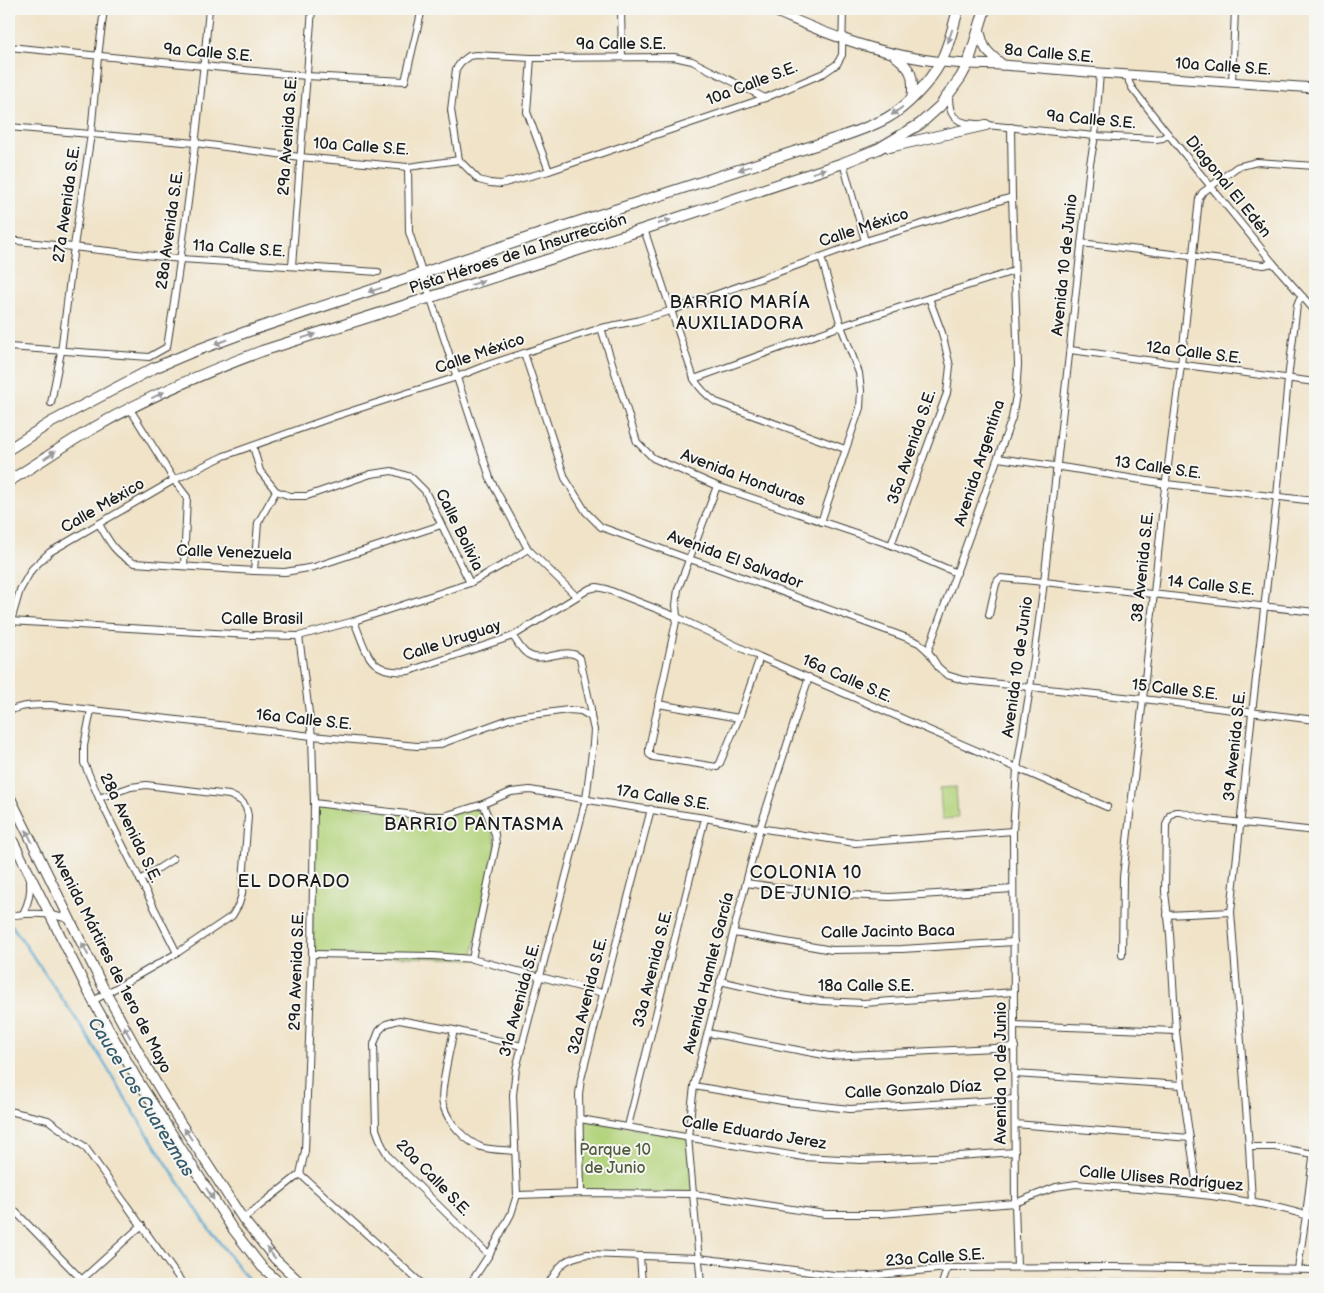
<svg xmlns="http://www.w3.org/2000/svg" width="1324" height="1293" viewBox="0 0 1324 1293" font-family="'Balsamiq Sans',sans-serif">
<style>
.green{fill:#b3d37b;stroke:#68784c}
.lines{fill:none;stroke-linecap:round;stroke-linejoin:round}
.stream{stroke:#56a8d1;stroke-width:2.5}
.minor-casing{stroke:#3c3a36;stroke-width:8}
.tertiary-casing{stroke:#3c3a36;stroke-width:11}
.secondary-casing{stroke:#3c3a36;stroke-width:11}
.primary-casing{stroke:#3c3a36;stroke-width:12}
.minor{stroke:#fff;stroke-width:6}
.tertiary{stroke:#fff;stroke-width:9}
.secondary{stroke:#fff;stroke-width:9}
.primary{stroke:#fff;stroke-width:10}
.oneway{fill:#999}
.labels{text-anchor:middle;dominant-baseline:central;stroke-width:4;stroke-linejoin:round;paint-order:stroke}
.street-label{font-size:16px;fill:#1c1c1c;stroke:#f6f6f2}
.park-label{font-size:16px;fill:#515c3d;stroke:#f6f6f2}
.neighbourhood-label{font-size:18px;letter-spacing:1px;fill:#1c1c1c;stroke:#f6f6f2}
.water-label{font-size:18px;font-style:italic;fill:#365b6d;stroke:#f6f6f2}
</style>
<rect width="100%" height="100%" fill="#f6f6f2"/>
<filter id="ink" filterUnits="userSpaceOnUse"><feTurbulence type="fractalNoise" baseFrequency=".02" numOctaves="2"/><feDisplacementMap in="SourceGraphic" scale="10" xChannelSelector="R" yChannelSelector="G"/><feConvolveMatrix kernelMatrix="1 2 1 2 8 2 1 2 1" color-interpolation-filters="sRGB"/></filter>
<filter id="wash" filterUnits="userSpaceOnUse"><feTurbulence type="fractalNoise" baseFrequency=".0096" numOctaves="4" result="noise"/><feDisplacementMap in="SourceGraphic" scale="20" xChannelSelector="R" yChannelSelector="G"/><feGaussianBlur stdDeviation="1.12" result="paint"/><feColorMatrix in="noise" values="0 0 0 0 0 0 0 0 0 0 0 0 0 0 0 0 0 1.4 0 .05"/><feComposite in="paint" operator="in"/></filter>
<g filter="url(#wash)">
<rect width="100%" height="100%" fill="#f0e3c8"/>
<g class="green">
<path d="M956 787 958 818 942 819 940 788Z"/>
<path d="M314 803 444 816 483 804 496 845 472 959 312 954Z"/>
<path d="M580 1119 688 1137 694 1194 581 1193Z"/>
<path d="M1154 1279V1284H1110L1111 1280Z"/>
<path d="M953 1280H1098L1097 1284H951Z"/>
</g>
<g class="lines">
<path class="stream" d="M9 921 85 1032 143 1127 208 1227 241 1271 253 1284"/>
</g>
</g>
<g filter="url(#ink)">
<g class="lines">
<defs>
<g id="minor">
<path d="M621 9 622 57"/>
<path d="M9 47 306 76 405 81 422 9"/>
<path d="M531 58 527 112 549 171"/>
<path d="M1128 75 1129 82 1132 88 1168 134 1273 263 1315 311"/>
<path d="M1232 83 1235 9"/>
<path d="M949 94C949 109 950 119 966 123L1095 136 1156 139 1163 138 1168 134"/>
<path d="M9 127 195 143 300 157 408 167 459 160"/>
<path d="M459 160 479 180 490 183 501 184 549 171 765 98 824 73 837 64 842 55 843 9"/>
<path d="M459 160 451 110 456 69 461 62 469 56 476 55 531 58 674 57 692 61 765 98"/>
<path d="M843 163 865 241"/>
<path d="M408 167 409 232 491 481 528 549 576 596"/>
<path d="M644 229 694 379C700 389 706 395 716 402L845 449"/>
<path d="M9 240 181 259 378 272"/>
<path d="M1081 243 1264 265 1273 263"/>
<path d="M292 266 312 9"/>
<path d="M601 328 637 442 653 458 717 486 891 545 957 573"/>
<path d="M9 347 149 357 167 347C185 235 199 122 209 9"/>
<path d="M1070 350 1315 382"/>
<path d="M524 353 565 478 586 512 601 527 689 559 714 567 910 639 919 643 928 651 938 667 947 675 963 680 1143 699 1315 720"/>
<path d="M694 379 841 326 1014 271"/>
<path d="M51 403 61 352 74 246 91 134 98 57 104 9"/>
<path d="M130 409 174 480 187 497 184 566"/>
<path d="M253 446 260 471 276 491 290 496H307L371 474 392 471 411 477 425 491 470 583"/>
<path d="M998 458 1068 468 1166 484 1315 501"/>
<path d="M717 486 678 589 676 605 677 617 649 748V754L653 757 717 767 720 763 739 718 760 657"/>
<path d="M821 522 860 408 861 390 859 373 841 326 821 257"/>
<path d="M99 524C109 541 115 554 134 563L254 571 285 572 314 567 441 525"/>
<path d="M891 545 947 393 950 366 942 333 929 298"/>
<path d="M254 571 258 523 276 491"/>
<path d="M989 615 996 584 998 580 1001 578 1044 582 1315 612"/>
<path d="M9 621 249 635 299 636 354 621 470 583 506 563 528 549"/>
<path d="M11 621 20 590 32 569 50 552 174 480 224 456 336 416 457 377 487 365 601 328 636 321 670 311 865 241 1012 197"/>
<path d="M354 621C367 653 369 675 409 671L513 636 589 589 597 587 606 589 677 617 760 657 1107 807"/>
<path d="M928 651 1012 418 1016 395 1018 365 1012 197 1011 127"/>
<path d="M658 704 739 718"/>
<path d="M91 710 84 746V763L99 798 177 953"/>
<path d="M9 711C22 705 36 705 50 705L312 736 417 746 438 745 509 719 524 716 568 710 581 711 591 717"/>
<path d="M314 803 424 816H444L483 804 511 792 530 790 618 805 705 818 752 827 855 843 1013 831"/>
<path d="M140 880 173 859"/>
<path d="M746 883 824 894 890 897 1013 889"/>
<path d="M23 914C29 902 31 893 30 880"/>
<path d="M9 915C15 916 19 914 25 914 40 913 58 914 71 921"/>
<path d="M1167 915 1231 912"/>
<path d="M734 933 832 950 902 949 1014 942"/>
<path d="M312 954 433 956 472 959 603 993"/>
<path d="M1122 955 1123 877 1143 699 1164 496 1181 365 1199 199 1202 193 1237 167 1257 162 1315 166"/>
<path d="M472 959 496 845 495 834 483 804"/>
<path d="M720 981 780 995 821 1001 864 1003 1014 992"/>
<path d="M93 1001 177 953 232 916 239 904 242 894 248 816C246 802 241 800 229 795L146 785 131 787 99 798"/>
<path d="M1014 1025 1176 1031"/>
<path d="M454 1030C451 1045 439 1093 443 1105 448 1122 465 1141 481 1147 489 1150 505 1150 515 1151"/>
<path d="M708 1033 829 1056 1015 1047"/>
<path d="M1015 1074 1182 1085"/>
<path d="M694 1086 788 1102 850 1109 1015 1099"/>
<path d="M9 1111 48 1120 85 1147 183 1284"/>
<path d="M580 1119 803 1157 860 1160 958 1156 1015 1152"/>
<path d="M1015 1124 1190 1138"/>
<path d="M628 1126 705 818"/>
<path d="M1249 1147H1275L1314 1154"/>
<path d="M300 1174 422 1284"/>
<path d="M581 1193 579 1094 581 1079 651 809"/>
<path d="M1198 1194 1182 1085 1176 1031 1170 934 1165 892 1166 825 1170 815 1175 812H1180L1207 819 1315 831"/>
<path d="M517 1195 581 1193 694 1194 825 1214H881L1015 1203 1056 1187 1076 1184C1156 1191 1238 1193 1315 1218"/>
<path d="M1252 1202 1249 1147 1231 912 1252 713 1277 496 1288 379 1297 305 1299 300 1303 297"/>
<path d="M9 1205 86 1284"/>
<path d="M243 1219 300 1174 305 1151 312 954 314 803 312 736 299 636"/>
<path d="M489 1255 389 1157 382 1145 376 1129 374 1044 379 1031 386 1024 399 1020 454 1030 522 1046"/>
<path d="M640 1256 642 1284"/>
<path d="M1017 1267 1015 1203 1013 831 1017 769 1030 688 1044 582 1090 164 1095 136 1100 73"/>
<path d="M1298 1269 1306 1215 1315 1141"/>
<path d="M77 1284 142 1225"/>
<path d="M470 1284 489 1255 511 1214 517 1195 513 1095 516 1069 586 799 593 744 594 730 591 717V709L580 658C567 645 544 664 529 655 522 652 517 642 513 636"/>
<path d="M548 1284C561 1264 563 1259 587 1254L699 1258 834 1275 869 1276 947 1268 1113 1267 1315 1270"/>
<path d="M701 1284 688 1137 694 1086 760 828 809 677"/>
<path d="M942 1284 947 1268"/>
</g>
<g id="tertiary">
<path d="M979 28C984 51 986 51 1003 65"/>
<path d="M968 64 1003 65 1100 73 1315 88"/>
</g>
<g id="secondary">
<path d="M769 9C794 19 818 31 844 39 884 53 926 62 968 64"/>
<path d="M895 56C912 69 914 76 912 98"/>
<path d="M9 795 106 993 149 1071 174 1113 243 1219 275 1259 302 1284"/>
<path d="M9 833 93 1001 137 1079 232 1228 262 1267 281 1284"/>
</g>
<g id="primary">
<path d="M889 147 986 125"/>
<path d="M9 449 50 423 116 388 154 368 192 352 246 332 525 239 834 139C852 133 871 127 887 118 907 107 929 83 940 63 948 49 954 25 958 9"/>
<path d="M9 481C39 463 68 442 99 425 151 395 206 372 262 351L644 229 843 163 878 149 920 124 940 106 961 77 968 64 985 9"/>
</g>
</defs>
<use href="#minor" class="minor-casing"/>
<use href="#tertiary" class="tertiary-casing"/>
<use href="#secondary" class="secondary-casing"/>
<use href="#primary" class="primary-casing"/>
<use href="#minor" class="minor"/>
<use href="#tertiary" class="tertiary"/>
<use href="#secondary" class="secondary"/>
<use href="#primary" class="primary"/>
</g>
<defs><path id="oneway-solid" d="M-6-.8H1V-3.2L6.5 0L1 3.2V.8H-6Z" transform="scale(1.25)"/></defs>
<g class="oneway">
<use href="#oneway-solid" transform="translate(950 36) rotate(109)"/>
<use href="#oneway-solid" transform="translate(897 111) rotate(144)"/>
<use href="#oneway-solid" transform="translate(745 168) rotate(162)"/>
<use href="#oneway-solid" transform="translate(819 171) rotate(-18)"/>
<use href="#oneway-solid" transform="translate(664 222) rotate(-18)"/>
<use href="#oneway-solid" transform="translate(477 283) rotate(-18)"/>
<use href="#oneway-solid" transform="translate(375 290) rotate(162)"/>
<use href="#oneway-solid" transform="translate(309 336) rotate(-18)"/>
<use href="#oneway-solid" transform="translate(221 342) rotate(160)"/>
<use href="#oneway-solid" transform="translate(158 395) rotate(-26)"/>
<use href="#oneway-solid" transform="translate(50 455) rotate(-33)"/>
<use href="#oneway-solid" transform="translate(29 836) rotate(-116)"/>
<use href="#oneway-solid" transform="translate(85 949) rotate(-116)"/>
<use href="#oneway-solid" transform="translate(127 1032) rotate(-119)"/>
<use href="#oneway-solid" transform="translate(188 1134) rotate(-123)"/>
<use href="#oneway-solid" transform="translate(210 1194) rotate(57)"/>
<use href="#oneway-solid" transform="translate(271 1253) rotate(-129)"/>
</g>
</g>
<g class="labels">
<g class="street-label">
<text x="621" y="44">9a Calle S.E.</text>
<text transform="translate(208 53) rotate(5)">9a Calle S.E.</text>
<text transform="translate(1049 54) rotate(5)">8a Calle S.E.</text>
<text transform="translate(1223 67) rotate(4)">10a Calle S.E.</text>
<text transform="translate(752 84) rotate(-21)">10a Calle S.E.</text>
<text transform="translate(1091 120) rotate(5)">9a Calle S.E.</text>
<text transform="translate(288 136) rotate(-86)">29a Avenida S.E.</text>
<text transform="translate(361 147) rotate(4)">10a Calle S.E.</text>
<text transform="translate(1228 187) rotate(51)">Diagonal El Edén</text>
<text transform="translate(67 204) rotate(-82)">27a Avenida S.E.</text>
<text transform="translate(864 228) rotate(-18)">Calle México</text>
<text transform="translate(170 230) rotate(-82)">28a Avenida S.E.</text>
<text transform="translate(239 249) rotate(4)">11a Calle S.E.</text>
<text transform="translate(518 254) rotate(-18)">Pista Héroes de la Insurrección</text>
<text transform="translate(1065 265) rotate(-84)">Avenida 10 de Junio</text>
<text transform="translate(1194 353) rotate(7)">12a Calle S.E.</text>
<text transform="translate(480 354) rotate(-19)">Calle México</text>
<text transform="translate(912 447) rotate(-71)">35a Avenida S.E.</text>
<text transform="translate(980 463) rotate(-72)">Avenida Argentina</text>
<text transform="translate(1158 468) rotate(8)">13 Calle S.E.</text>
<text transform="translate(743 478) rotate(21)">Avenida Honduras</text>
<text transform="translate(103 506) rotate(-30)">Calle México</text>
<text transform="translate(459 530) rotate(64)">Calle Bolivia</text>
<text transform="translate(234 553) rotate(2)">Calle Venezuela</text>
<text transform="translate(735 560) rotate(20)">Avenida El Salvador</text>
<text transform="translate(1143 567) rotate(-84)">38 Avenida S.E.</text>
<text transform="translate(1211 586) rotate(6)">14 Calle S.E.</text>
<text x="262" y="619">Calle Brasil</text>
<text transform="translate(452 641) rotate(-18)">Calle Uruguay</text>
<text transform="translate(1018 667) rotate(-82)">Avenida 10 de Junio</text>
<text transform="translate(847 679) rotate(24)">16a Calle S.E.</text>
<text transform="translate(1175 690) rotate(7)">15 Calle S.E.</text>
<text transform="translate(304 720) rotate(6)">16a Calle S.E.</text>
<text transform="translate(1235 746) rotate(-84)">39 Avenida S.E.</text>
<text transform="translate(663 798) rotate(9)">17a Calle S.E.</text>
<text transform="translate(130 828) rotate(64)">28a Avenida S.E.</text>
<text transform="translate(888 932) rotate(-1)">Calle Jacinto Baca</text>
<text transform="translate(111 963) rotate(63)">Avenida Mártires de 1ero de Mayo</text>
<text transform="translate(653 969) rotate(-76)">33a Avenida S.E.</text>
<text transform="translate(297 971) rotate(-88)">29a Avenida S.E.</text>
<text transform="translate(709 973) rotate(-76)">Avenida Hamlet García</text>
<text x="866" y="986">18a Calle S.E.</text>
<text transform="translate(588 996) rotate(-76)">32a Avenida S.E.</text>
<text transform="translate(520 1000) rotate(-75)">31a Avenida S.E.</text>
<text transform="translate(1001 1073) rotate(-90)">Avenida 10 de Junio</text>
<text transform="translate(913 1090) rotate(-3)">Calle Gonzalo Díaz</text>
<text transform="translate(754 1133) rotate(9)">Calle Eduardo Jerez</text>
<text transform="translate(433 1178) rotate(46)">20a Calle S.E.</text>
<text transform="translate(1161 1179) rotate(5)">Calle Ulises Rodríguez</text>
<text transform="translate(935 1258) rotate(-4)">23a Calle S.E.</text>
</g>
<g class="park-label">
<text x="615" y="1150">Parque 10<tspan x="615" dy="18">de Junio</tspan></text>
</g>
<g class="neighbourhood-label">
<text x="740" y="302">BARRIO MARÍA<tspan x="740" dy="21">AUXILIADORA</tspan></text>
<text x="474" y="824">BARRIO PANTASMA</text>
<text x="806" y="872">COLONIA 10<tspan x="806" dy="21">DE JUNIO</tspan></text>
<text x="294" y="881">EL DORADO</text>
</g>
<g class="water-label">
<text transform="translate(141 1097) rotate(58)">Cauce Los Cuarezmas</text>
</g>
</g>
<rect width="1324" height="1293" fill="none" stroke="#f6f6f2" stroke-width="30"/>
</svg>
